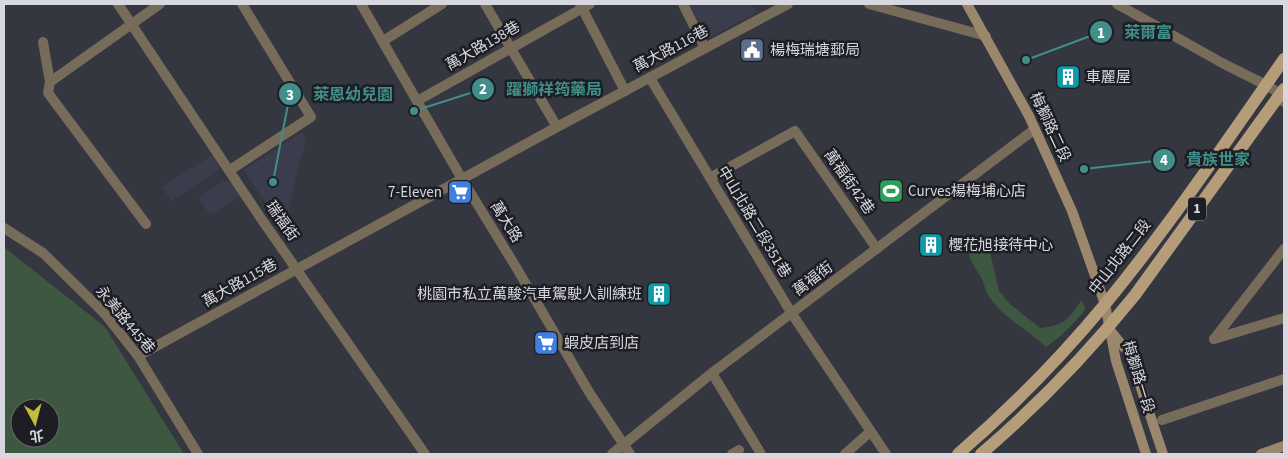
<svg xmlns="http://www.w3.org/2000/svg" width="1288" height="458" viewBox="0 0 1288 458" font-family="'Source Sans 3','Noto Sans TC',sans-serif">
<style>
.built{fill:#3b3d4d}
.green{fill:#3e5741;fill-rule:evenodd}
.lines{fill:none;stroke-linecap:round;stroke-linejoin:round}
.street{stroke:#776b5a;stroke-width:10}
.secondary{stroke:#9b876c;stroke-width:10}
.primary{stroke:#b69d7a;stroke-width:12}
.labels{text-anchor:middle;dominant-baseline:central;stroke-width:5;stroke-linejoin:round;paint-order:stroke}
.shield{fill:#1d1e23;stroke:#9fa0a7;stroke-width:1}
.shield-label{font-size:14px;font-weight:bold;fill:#d7d8df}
.street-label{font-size:15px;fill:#d7d8df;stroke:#1d1e23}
.poi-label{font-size:15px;fill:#d7d8df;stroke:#1d1e23;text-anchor:start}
.leader{fill:none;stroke:#418e8a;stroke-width:2}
.callout-dot{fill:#418e8a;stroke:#1d1e23;stroke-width:2}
.mark-label{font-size:15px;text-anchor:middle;font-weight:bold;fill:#fff}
.callout-label{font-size:16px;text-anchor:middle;font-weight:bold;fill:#418e8a;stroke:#1d1e23;stroke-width:5;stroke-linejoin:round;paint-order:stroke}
</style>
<rect width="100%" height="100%" fill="#343640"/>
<g class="built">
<path d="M689 4H752L757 12 707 39Z"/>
<path d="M302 132 307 141 300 158 288 214 277 220 244 170Z"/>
<path d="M212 155 221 168 171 201 162 187Z"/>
<path d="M222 182H231L241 196 210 215 198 197Z"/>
</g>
<g class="green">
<path d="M982 238 988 243 999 291 1010 304 1040 328C1066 325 1067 320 1082 300L1085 308 1084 312 1062 335 1046 347C1027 328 1003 319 988 295 985 290 984 283 981 277 974 265 968 260 969 245Z"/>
<path d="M4 247 105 327 184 454H4ZM20 408H50V438H20Z"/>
</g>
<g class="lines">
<g class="street">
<path d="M118 4 260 217 425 454"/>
<path d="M361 4 462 179 516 267 589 392 630 454"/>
<path d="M485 4 557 127"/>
<path d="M580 4 625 91"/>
<path d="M683 4 705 48"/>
<path d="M869 4 986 36"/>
<path d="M1117 4 1224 64 1266 85 1281 94 1284 102"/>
<path d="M383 41 442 4"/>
<path d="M43 42 50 82"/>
<path d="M650 78 792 314 886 454"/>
<path d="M417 101 590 4"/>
<path d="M230 170 311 117 242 4"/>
<path d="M710 178 795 131 877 249"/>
<path d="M146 224 48 93 50 82 160 4"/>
<path d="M4 228 43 253 104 313 138 356 198 454"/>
<path d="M1214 339 1284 249"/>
<path d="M1214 339 1284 318"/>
<path d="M138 356 557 127 788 4"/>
<path d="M712 373 761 454"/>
<path d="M1162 420 1284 379"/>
<path d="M612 454 712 373 1035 129"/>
<path d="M732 454 739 450"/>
<path d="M845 454 870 432"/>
</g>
<g class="secondary">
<path d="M967 4 1029 116 1072 211 1105 304 1116 361 1146 454"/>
<path d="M1110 330 1130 355 1163 454"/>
<path d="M1261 454 1284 446"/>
</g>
<g class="primary">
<path d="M958 454C1009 410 1063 355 1106 303 1170 225 1226 142 1284 59"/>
<path d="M981 454C1037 406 1089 352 1135 295L1284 89"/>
</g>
</g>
<defs>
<symbol id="civic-square" viewBox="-11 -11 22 22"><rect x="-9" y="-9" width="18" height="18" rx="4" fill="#5c6f8a" stroke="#1d1e23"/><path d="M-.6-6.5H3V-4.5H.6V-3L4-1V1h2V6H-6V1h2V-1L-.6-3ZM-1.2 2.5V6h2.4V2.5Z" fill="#fff"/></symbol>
<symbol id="building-square" viewBox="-11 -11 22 22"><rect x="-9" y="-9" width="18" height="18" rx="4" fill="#0f9aa8" stroke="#1d1e23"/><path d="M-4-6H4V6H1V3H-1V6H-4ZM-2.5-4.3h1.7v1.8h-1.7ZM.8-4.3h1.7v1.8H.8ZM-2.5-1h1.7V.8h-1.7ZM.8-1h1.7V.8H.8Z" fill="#fff"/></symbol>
<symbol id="stadium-square" viewBox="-11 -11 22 22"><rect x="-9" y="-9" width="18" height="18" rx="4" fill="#2e9e5b" stroke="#1d1e23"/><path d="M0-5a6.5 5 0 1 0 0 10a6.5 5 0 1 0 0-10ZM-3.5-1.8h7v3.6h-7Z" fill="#fff"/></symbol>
<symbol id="supermarket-square" viewBox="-11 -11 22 22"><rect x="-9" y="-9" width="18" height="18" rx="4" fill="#3f7fe0" stroke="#1d1e23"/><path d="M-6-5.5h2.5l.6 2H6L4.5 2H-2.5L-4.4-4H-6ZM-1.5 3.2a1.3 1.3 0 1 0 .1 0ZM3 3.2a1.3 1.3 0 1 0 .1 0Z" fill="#fff"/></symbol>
</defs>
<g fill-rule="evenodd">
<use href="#civic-square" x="738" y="36" width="28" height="28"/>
<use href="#building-square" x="1054" y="63" width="28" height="28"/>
<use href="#stadium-square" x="877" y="177" width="28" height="28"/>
<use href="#supermarket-square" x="446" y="178" width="28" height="28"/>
<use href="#building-square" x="917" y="231" width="28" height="28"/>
<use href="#building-square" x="645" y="280" width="28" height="28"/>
<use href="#supermarket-square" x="532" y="329" width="28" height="28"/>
</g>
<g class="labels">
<rect class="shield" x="1188" y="197.5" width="18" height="23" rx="4"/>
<g class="shield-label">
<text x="1197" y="209">1</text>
</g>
<g class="street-label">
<text transform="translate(483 46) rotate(-30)">萬大路138巷</text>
<text transform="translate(671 49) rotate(-28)">萬大路116巷</text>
<text transform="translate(1050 127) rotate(65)">梅獅路二段</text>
<text transform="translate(849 182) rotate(55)">萬福街42巷</text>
<text transform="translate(282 221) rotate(55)">瑞福街</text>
<text transform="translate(506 222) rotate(58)">萬大路</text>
<text transform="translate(754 222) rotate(59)">中山北路二段351巷</text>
<text transform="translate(1120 257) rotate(-52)">中山北路二段</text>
<text transform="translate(813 279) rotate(-37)">萬福街</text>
<text transform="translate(240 283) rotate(-29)">萬大路115巷</text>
<text transform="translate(125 320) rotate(50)">永美路445巷</text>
<text transform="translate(1138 377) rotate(73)">梅獅路一段</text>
</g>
<g class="poi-label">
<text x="770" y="50">楊梅瑞塘郵局</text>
<text x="1086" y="77">車麗屋</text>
<text x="908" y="191">Curves楊梅埔心店</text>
<text x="442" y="192" text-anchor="end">7-Eleven</text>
<text x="948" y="245">櫻花旭接待中心</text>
<text x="642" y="294" text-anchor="end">桃園市私立萬駿汽車駕駛人訓練班</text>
<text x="564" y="343">蝦皮店到店</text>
</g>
</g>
<path class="leader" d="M1026 60L1101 32M414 111L483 89M273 182L290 94M1084 169L1164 160"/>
<g class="callout-dot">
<circle cx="1026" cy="60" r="5"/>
<circle cx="414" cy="111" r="5"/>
<circle cx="273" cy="182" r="5"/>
<circle cx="1084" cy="169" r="5"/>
<circle cx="1101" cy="32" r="12"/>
<circle cx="483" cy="89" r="12"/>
<circle cx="290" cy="94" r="12"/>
<circle cx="1164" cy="160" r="12"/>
</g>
<g class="mark-label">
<text x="1101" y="38">1</text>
<text x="483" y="94">2</text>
<text x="290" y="100">3</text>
<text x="1164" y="165">4</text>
</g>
<g class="callout-label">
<text x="1148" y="38">萊爾富</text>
<text x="554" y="95">躍獅祥筠藥局</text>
<text x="353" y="100">萊恩幼兒園</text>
<text x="1218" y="165">貴族世家</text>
</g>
<rect width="1288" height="458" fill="none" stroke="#d7d8df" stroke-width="10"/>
<g transform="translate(35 423) rotate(173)"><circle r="24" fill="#1d1e23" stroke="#67686e"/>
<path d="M0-4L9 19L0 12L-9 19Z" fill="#c4bc3e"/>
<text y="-8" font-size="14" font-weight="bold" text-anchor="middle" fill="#d7d8df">北</text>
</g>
</svg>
